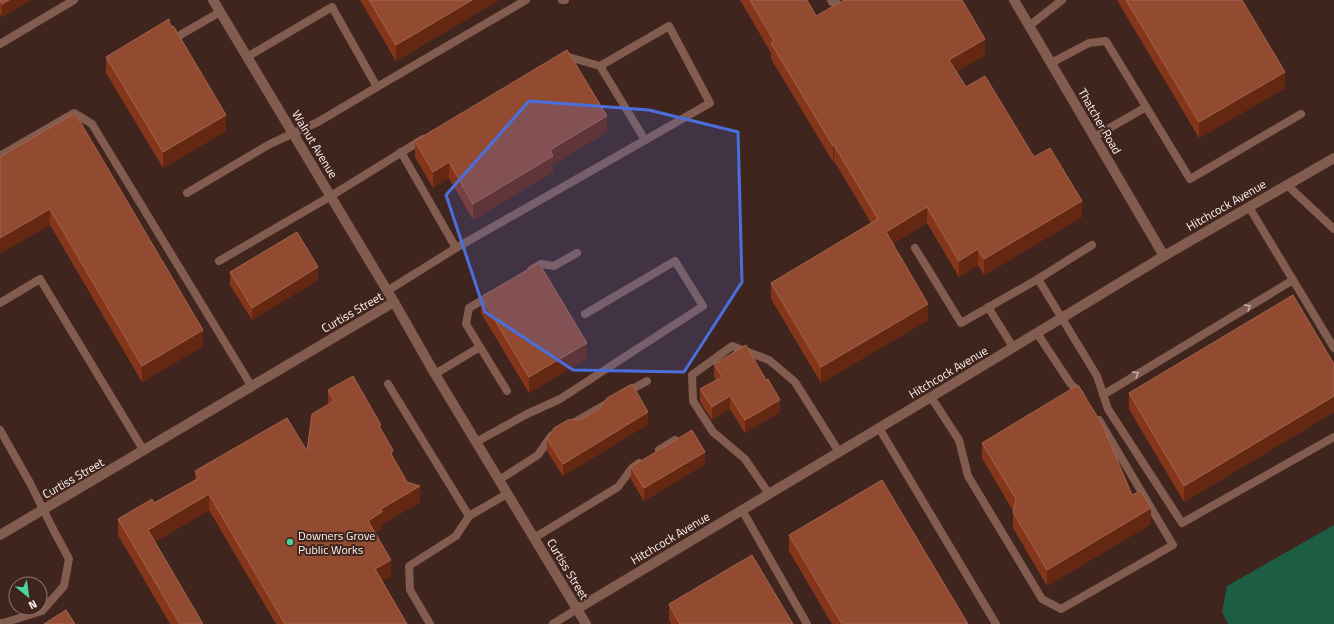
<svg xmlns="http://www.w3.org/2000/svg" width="1334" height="624" viewBox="0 0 1334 624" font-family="'Titillium Web',sans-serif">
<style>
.green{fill:#1d5d43}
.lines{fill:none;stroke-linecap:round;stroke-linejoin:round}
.lane{stroke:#835c50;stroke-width:8}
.street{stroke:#835c50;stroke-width:10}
.wall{fill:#85361a}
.shaded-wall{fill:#642712}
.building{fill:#924a31;stroke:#a3654f}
.oneway{stroke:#c6aea7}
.marked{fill:#4a6fdd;fill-opacity:0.2;stroke:#4a6fdd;stroke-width:3;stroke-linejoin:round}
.poi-dot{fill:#48d49d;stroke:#3f251d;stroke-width:1.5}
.labels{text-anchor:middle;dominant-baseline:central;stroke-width:4;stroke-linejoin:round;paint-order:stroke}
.street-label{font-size:12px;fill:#fdf2ef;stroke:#3f251d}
.poi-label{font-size:12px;fill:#fdf2ef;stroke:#3f251d;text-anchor:start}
</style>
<rect width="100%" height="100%" fill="#3f251d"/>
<path class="green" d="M1334 525V624H1228L1222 612 1227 586Z"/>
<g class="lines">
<g class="lane">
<path d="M562 0H565"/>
<path d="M831 0 832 2 836 0"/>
<path d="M1029 26 1062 0"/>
<path d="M175 38 220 12"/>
<path d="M0 44 74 0"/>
<path d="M247 57 332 7 377 87"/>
<path d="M1051 63 1089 43 1106 41 1190 179 1301 114"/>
<path d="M600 66 645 140"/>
<path d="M1094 137 1146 107"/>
<path d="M401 152 456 248"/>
<path d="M0 156 74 113 92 124 252 387"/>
<path d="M1287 185 1334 229"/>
<path d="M187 193 270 144 318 122 377 87 526 0"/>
<path d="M1249 207 1334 348"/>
<path d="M1092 245 1038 279 1097 376 1108 409 1182 523 1334 437"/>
<path d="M915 248 961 323 1038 279"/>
<path d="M219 261 331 196 423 139"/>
<path d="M531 270 541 264 554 266 577 253"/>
<path d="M387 291 456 248 710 103 669 26 600 66 565 56 563 57"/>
<path d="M491 295 469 308 466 324 507 391"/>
<path d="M0 303 40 279 144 451"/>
<path d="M988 307 1013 347"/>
<path d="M1037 333 1070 383 1080 394"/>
<path d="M435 374 480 347"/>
<path d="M388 384 469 516 507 494"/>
<path d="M625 393 647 381"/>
<path d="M1103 395 1293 280"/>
<path d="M931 397 959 440 968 476 1042 599 1061 609 1173 545 1099 420"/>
<path d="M575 422 608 403"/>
<path d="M879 428 996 624"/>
<path d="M0 430 30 483 54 531 69 559 64 586 42 611 3 623H0"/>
<path d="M476 442 527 414 560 399 703 306 675 261 585 314"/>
<path d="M659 450 675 440"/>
<path d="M499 480 538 455 551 436 555 434"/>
<path d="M769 494 745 459 713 432 693 401 692 375 732 346 769 360 795 382 839 452"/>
<path d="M742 510 807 624"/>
<path d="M534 538 618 487 632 468 639 463"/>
<path d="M430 624 410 590 409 566 456 536 469 516"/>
<path d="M553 624 577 609"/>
</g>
<g class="street">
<path d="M213 0 394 302 435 374 586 624"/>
<path d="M1014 0 1164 256"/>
<path d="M0 535 394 302"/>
<path d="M577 609 951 385 1164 256 1334 158"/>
</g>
</g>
<g class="wall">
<path d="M0 0H31L2 17 0 14Z"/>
<path d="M360 0H499L396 61Z"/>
<path d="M740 0H807L816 16 985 55 956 72 966 87 1034 157 1082 217 984 275 978 265 959 277 927 223 892 244 928 320 821 383 771 299V283L871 223 834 161 833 162 771 59V53Z"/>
<path d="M1117 0H1242L1285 88 1199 138Z"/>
<path d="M170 25 226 131 163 168 106 73V57Z"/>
<path d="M607 132 553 164V172L473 220 449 178 433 188 415 157V141Z"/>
<path d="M0 157 203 346 142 382 50 225Z"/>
<path d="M230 272 318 280 252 320 230 285Z"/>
<path d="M481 297 587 358 529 393 481 313Z"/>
<path d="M714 364 780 412 745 433 730 409 712 420 700 402V389L716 380 714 377Z"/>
<path d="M1334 364V412L1184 502 1129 409V393Z"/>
<path d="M328 390 381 429 393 456 407 482 420 502 382 524V528L375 533 391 576 382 581 407 624H276L209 510 155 542 203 624H170L118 535V519L154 503 195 480V471L307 451 328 405Z"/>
<path d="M648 424 563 476 547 451V439Z"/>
<path d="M982 443 1132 495 1151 524 1047 586 1013 528V511L982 458Z"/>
<path d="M705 464 644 501 631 479V467Z"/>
<path d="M789 535 968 624H832L789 551Z"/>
<path d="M669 604 793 624H671L669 620Z"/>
</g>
<g class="shaded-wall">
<path d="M9 0H31L2 17V4Z"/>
<path d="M472 0H499L396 61V45Z"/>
<path d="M985 39V55L949 76V60Z"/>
<path d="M1285 72V88L1199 138V122Z"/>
<path d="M226 115V131L163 168V152Z"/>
<path d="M607 116V132L553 164V172L473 220V204L550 150Z"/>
<path d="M834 145V161L833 162V146Z"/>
<path d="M449 162V178L433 188V172Z"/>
<path d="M1082 201V217L984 275V259Z"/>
<path d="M927 207V223L886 248V232Z"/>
<path d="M50 209V225L0 254V238Z"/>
<path d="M978 249V265L959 277V261Z"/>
<path d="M318 267V280L252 320V308Z"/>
<path d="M928 304V320L821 383V367Z"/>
<path d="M203 330V346L142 382V366Z"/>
<path d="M587 343V358L529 393V377Z"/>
<path d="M730 396V409L712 420V407Z"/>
<path d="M1334 396V412L1184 502V486Z"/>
<path d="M780 400V412L745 433V420Z"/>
<path d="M648 412V424L563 476V464Z"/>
<path d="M705 452V464L644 501V488Z"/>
<path d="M420 486V502L382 524V528L368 537V521L381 509Z"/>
<path d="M209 494V510L148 546V530Z"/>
<path d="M1151 508V524L1047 586V570Z"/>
<path d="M391 560V576L375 585V569Z"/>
</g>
<g class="building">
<path d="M0 0H9L2 4 0 1Z"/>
<path d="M369 0H472L396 45Z"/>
<path d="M750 0H807L816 16 844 0H962L985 39 949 60 966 87 985 76 1034 157 1050 148 1082 201 984 259 978 249 959 261 927 207 886 232 928 304 821 367 771 283 878 219 834 145 833 146 771 43 774 41Z"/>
<path d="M1126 0H1242L1285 72 1199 122Z"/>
<path d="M169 19 170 25 174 27 226 115 163 152 106 57Z"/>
<path d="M567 50 607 116 550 150 553 156 473 204 449 162 433 172 415 141Z"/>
<path d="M75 113 203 330 142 366 50 209 0 238V157Z"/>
<path d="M297 232 318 267 252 308 230 272Z"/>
<path d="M539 263 587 343 529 377 481 297Z"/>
<path d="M1293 295 1334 364V396L1184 486 1129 393Z"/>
<path d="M746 345 766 380 768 379 780 400 745 420 730 396 712 407 700 389 722 377 714 364Z"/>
<path d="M353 376 381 425 379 426 393 450 391 454 407 482 420 486 381 509 382 512 368 521 391 560 375 569 407 624H285L209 494 148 530 203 624H180L118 519 152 499 154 503 199 478 195 471 287 418 307 451 312 414 334 401 328 390Z"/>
<path d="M632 384 648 412 563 464 547 439 554 428 568 420 582 419 600 408 607 398Z"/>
<path d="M1078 385 1103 426 1132 495 1141 491 1151 508 1047 570 1013 512 1016 499 982 443Z"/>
<path d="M692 430 705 452 644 488 631 467Z"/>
<path d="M882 480 968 624H842L789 535Z"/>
<path d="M752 555 793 624H680L669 604Z"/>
<path d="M66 610 75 624H44Z"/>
</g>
<defs><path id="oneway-chevron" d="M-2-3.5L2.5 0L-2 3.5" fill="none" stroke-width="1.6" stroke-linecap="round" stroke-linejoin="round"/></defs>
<g class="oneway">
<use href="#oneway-chevron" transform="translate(1248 307) rotate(-31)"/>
<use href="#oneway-chevron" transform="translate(1136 374) rotate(-31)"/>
</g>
<path class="marked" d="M529 101 649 110 738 132 742 282 684 372 573 370 485 312 446 195Z"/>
<circle class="poi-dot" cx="290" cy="542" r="4"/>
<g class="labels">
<g class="street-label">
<text transform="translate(1100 121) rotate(60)">Thatcher Road</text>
<text transform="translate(315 144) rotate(59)">Walnut Avenue</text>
<text transform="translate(1226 205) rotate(-30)">Hitchcock Avenue</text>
<text transform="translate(352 312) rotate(-30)">Curtiss Street</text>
<text transform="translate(948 372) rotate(-31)">Hitchcock Avenue</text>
<text transform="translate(73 478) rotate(-30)">Curtiss Street</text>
<text transform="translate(670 538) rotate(-31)">Hitchcock Avenue</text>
<text transform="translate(568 569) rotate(59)">Curtiss Street</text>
</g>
<g class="poi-label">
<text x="298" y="535">Downers Grove<tspan x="298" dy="14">Public Works</tspan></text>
</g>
</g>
<g transform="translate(28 596) rotate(151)"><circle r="19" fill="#3f251d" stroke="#8b7771"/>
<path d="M0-3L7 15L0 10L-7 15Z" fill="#48d49d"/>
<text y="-6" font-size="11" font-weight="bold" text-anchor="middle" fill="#fdf2ef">N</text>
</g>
</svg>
